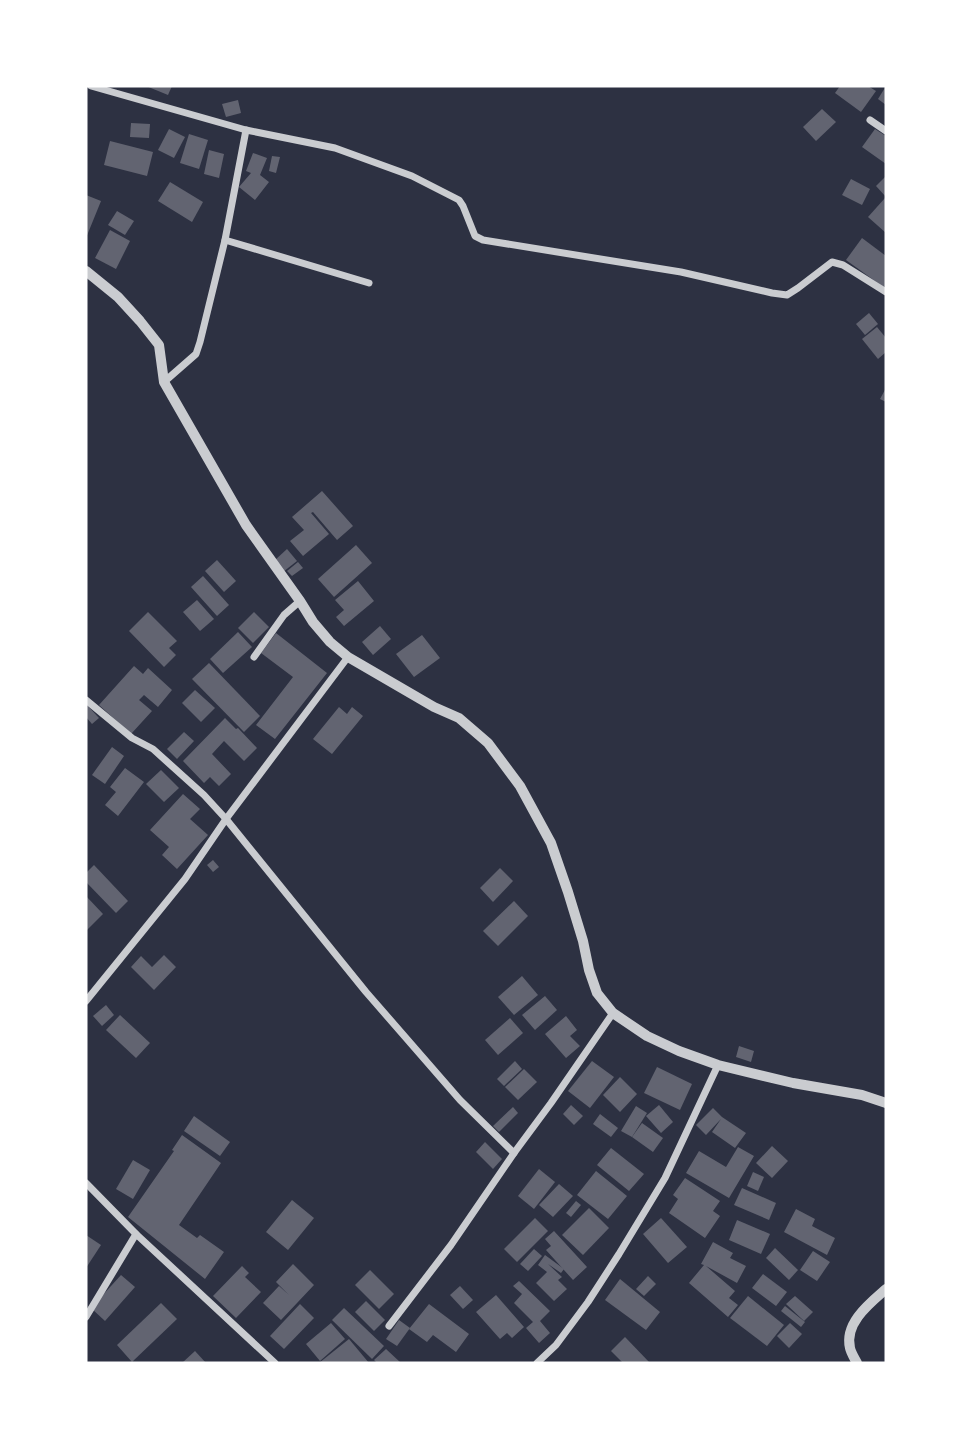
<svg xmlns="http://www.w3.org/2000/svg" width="972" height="1449" viewBox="0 0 972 1449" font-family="Rubik,sans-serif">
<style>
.building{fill:#626471}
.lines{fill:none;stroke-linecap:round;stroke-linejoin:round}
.minor{stroke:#caccd0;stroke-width:7}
.tertiary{stroke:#caccd0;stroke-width:10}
</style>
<rect width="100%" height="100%" fill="#2d3142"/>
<g class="building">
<path d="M146 86H172L168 95Z"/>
<path d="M840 86H868L876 91 861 112 835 93Z"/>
<path d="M886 86V105L878 99Z"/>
<path d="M238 100 241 113 226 117 222 104Z"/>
<path d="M822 109 836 122 816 141 803 127Z"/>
<path d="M131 123 150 124 149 138 130 137Z"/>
<path d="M169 129 185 137 174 158 158 150Z"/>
<path d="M875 129 886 136V164L862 147Z"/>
<path d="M189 134 208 140 199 169 180 163Z"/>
<path d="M110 141 153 152 147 176 104 165Z"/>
<path d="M209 150 224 154 219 178 204 174Z"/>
<path d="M253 153 267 158 260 175 269 182 255 200 239 187 251 173 246 171Z"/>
<path d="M272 156 280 157 276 173 269 171Z"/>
<path d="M886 176V197L876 186Z"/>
<path d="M851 179 870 189 862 205 842 195Z"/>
<path d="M170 182 203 202 192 222 158 201Z"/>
<path d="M86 195 101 201 86 238Z"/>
<path d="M885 198 886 199V233L868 217Z"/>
<path d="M117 211 134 221 125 235 108 225Z"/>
<path d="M110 230 130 241 116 269 95 258Z"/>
<path d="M862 238 886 256V289L846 260Z"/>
<path d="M869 313 878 324 865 335 856 324Z"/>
<path d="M877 327 886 338V352L878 359 862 339Z"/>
<path d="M886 388V402L880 399Z"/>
<path d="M322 491 353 526 337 540 313 512 311 513 329 534 303 556 290 541 304 530 292 517Z"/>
<path d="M356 545 372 563 334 597 318 579Z"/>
<path d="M287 549 297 561 283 572 274 561Z"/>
<path d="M217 560 236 581 224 592 205 571Z"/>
<path d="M298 562 303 568 292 576 287 571Z"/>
<path d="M203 576 229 605 217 616 191 587Z"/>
<path d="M358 581 374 601 344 626 336 617 344 610 335 600Z"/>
<path d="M197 600 214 619 200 631 183 612Z"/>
<path d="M148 612 177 641 169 648 176 655 164 667 129 631Z"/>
<path d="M254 612 269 627 253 643 238 628Z"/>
<path d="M380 626 391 639 373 655 362 642Z"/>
<path d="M238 632 252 647 223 673 210 659Z"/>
<path d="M276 633 327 673 275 739 256 725 293 677 261 653Z"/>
<path d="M422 635 440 658 414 677 396 654Z"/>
<path d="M209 663 260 716 244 732 192 679Z"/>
<path d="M134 666 143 674 148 668 172 690 158 707 144 695 139 700 152 711 131 734 99 705Z"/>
<path d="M195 690 215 708 201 722 182 703Z"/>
<path d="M86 704 99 718 92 724 86 717Z"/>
<path d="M339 707 347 714 352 707 363 716 332 754 313 739Z"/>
<path d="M225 718 236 729 238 728 257 748 244 761 224 741 212 754 231 774 219 786 210 777 204 783 183 761Z"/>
<path d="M184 732 194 741 177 759 167 749Z"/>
<path d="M112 747 124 756 105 784 92 775Z"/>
<path d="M125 768 144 782 118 816 105 805 116 792 110 787Z"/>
<path d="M161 770 179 788 164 802 146 784Z"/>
<path d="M183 794 200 809 190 819 208 835 177 869 162 855 169 847 150 830Z"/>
<path d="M213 860 219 867 213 872 207 865Z"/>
<path d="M94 865 128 901 116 913 86 882V873Z"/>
<path d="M500 868 513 881 493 902 480 888Z"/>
<path d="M86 896 103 914 86 931Z"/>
<path d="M514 901 528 916 498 946 483 931Z"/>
<path d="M164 955 176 967 154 990 131 967 141 956 152 967Z"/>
<path d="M522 976 538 995 514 1015 498 997Z"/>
<path d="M545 996 557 1010 535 1030 522 1015Z"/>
<path d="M106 1005 114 1015 102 1026 93 1016Z"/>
<path d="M120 1015 150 1043 136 1058 106 1030Z"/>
<path d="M566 1016 577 1030 570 1036 580 1046 566 1058 545 1034Z"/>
<path d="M510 1018 523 1033 498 1055 485 1040Z"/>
<path d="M739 1046 754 1051 751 1062 736 1057Z"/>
<path d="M515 1061 522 1069 504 1086 497 1079Z"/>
<path d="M592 1061 614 1077 590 1108 568 1091Z"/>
<path d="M657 1067 692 1084 680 1110 644 1093Z"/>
<path d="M524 1069 537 1082 518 1100 505 1087Z"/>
<path d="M620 1077 637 1094 620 1112 603 1095Z"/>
<path d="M571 1105 583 1116 574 1125 563 1114Z"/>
<path d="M659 1105 673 1122 661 1133 646 1116Z"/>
<path d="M636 1106 647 1113 632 1137 621 1131Z"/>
<path d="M513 1107 518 1113 499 1132 493 1126Z"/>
<path d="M713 1108 722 1117 746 1133 735 1148 712 1132 721 1119 706 1135 696 1125Z"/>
<path d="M600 1114 618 1128 611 1137 593 1124Z"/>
<path d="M194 1116 230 1142 220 1156 184 1131Z"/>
<path d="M642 1123 663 1138 653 1152 632 1137Z"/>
<path d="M182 1135 221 1163 179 1225 197 1238 200 1235 224 1252 205 1279 128 1217 174 1151 172 1150Z"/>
<path d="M485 1142 502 1159 493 1169 476 1152Z"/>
<path d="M772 1146 788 1161 772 1178 756 1163Z"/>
<path d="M738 1147 754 1156 729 1198 686 1173 699 1151 726 1167Z"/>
<path d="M611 1148 644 1174 629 1191 597 1165Z"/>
<path d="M133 1160 150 1170 133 1199 116 1189Z"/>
<path d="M539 1169 555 1182 534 1209 518 1196Z"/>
<path d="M596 1171 627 1196 608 1219 577 1195Z"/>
<path d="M753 1172 764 1177 758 1191 747 1186Z"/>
<path d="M685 1178 720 1201 713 1211 720 1216 705 1238 669 1213 678 1199 673 1195Z"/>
<path d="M559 1184 573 1196 553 1217 539 1205Z"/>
<path d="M742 1188 776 1203 769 1220 734 1205Z"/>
<path d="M292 1200 314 1218 288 1250 266 1232Z"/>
<path d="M576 1201 581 1205 571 1217 566 1213Z"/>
<path d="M589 1208 609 1228 583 1255 562 1235Z"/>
<path d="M796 1209 815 1219 812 1226 835 1238 827 1255 784 1232Z"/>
<path d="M535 1218 548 1231 517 1262 504 1249Z"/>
<path d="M661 1218 687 1247 668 1263 643 1234Z"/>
<path d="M737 1220 770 1234 761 1254 729 1240Z"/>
<path d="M554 1231 587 1267 573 1280 546 1250 551 1246 545 1239Z"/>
<path d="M86 1235 101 1245 86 1268Z"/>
<path d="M713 1242 733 1253 730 1258 746 1266 737 1283 706 1266 735 1291 729 1298 738 1305 728 1317 689 1283 704 1265 701 1264Z"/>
<path d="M775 1248 798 1270 789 1280 766 1258Z"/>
<path d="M534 1249 542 1256 528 1271 520 1264Z"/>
<path d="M813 1251 830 1262 817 1281 800 1270Z"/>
<path d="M545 1255 564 1269 561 1273 548 1264 562 1277 558 1280 567 1289 554 1301 536 1283 547 1272 538 1265Z"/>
<path d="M293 1264 314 1285 281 1320 263 1303 279 1286 289 1295 276 1282Z"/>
<path d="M242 1266 249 1273 245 1277 261 1292 236 1318 213 1296Z"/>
<path d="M370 1270 394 1294 379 1309 355 1285Z"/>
<path d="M763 1274 787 1292 776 1306 752 1288Z"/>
<path d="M121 1275 135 1287 105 1321 91 1308Z"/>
<path d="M648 1276 656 1284 644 1296 636 1289Z"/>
<path d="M620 1279 660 1312 646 1330 605 1300Z"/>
<path d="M519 1281 550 1311 540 1321 550 1333 539 1343 526 1328 533 1322 514 1303 522 1294 513 1286Z"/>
<path d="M460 1286 473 1300 463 1309 450 1295Z"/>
<path d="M496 1295 524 1327 512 1338 507 1333 500 1339 476 1312Z"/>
<path d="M748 1296 784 1325 767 1346 730 1318Z"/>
<path d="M795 1296 813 1312 804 1321 786 1304Z"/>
<path d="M366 1301 385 1320 374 1331 355 1312Z"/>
<path d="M161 1303 177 1319 132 1362 117 1345Z"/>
<path d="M300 1304 314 1318 284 1349 270 1336Z"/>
<path d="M429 1304 469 1334 456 1352 433 1335 427 1342 409 1329Z"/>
<path d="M785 1306 805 1322 801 1327 781 1311Z"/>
<path d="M344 1308 384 1346 372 1359 332 1320Z"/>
<path d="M399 1320 410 1328 397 1346 386 1339Z"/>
<path d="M331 1323 345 1339 320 1361 306 1344Z"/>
<path d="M790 1323 802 1334 789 1348 777 1336Z"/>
<path d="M625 1337 650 1363H623L611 1351Z"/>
<path d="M349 1339 369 1363H319Z"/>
<path d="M386 1349 401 1363H377L374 1360Z"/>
<path d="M195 1351 206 1363H182Z"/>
</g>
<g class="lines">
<g class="minor">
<path d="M91 86 246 130 335 148 412 176 459 200 463 206 475 236 483 240 681 272 772 293 787 295 798 288 832 262 843 265 886 292"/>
<path d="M870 120 886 131"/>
<path d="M225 240 369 283"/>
<path d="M164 382 196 354 200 342 225 240 246 130"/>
<path d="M254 657 284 615 300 601"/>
<path d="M86 700 132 738 153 749 204 795 226 819 366 992 460 1100 514 1153"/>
<path d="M86 1001 185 879 226 819 348 657"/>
<path d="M86 1183 136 1234 275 1363"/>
<path d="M86 1317 136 1234"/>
<path d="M389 1326 451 1245 514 1153 551 1103 613 1013"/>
<path d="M537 1363 556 1345 588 1302 619 1254 665 1178 718 1065"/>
</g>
<g class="tertiary">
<path d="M86 271 118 297 140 321 159 345 164 382 246 525 300 601 313 622 330 642 348 657 434 707 459 718 488 743 520 786 551 843 568 892 583 941 589 970 597 993 613 1013 647 1036 679 1051 718 1065 793 1083 862 1095 886 1103"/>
<path d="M857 1363C855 1359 851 1353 850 1348 844 1323 870 1303 886 1289"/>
</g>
</g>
<rect width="972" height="1449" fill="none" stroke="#ffffff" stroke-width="175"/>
</svg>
